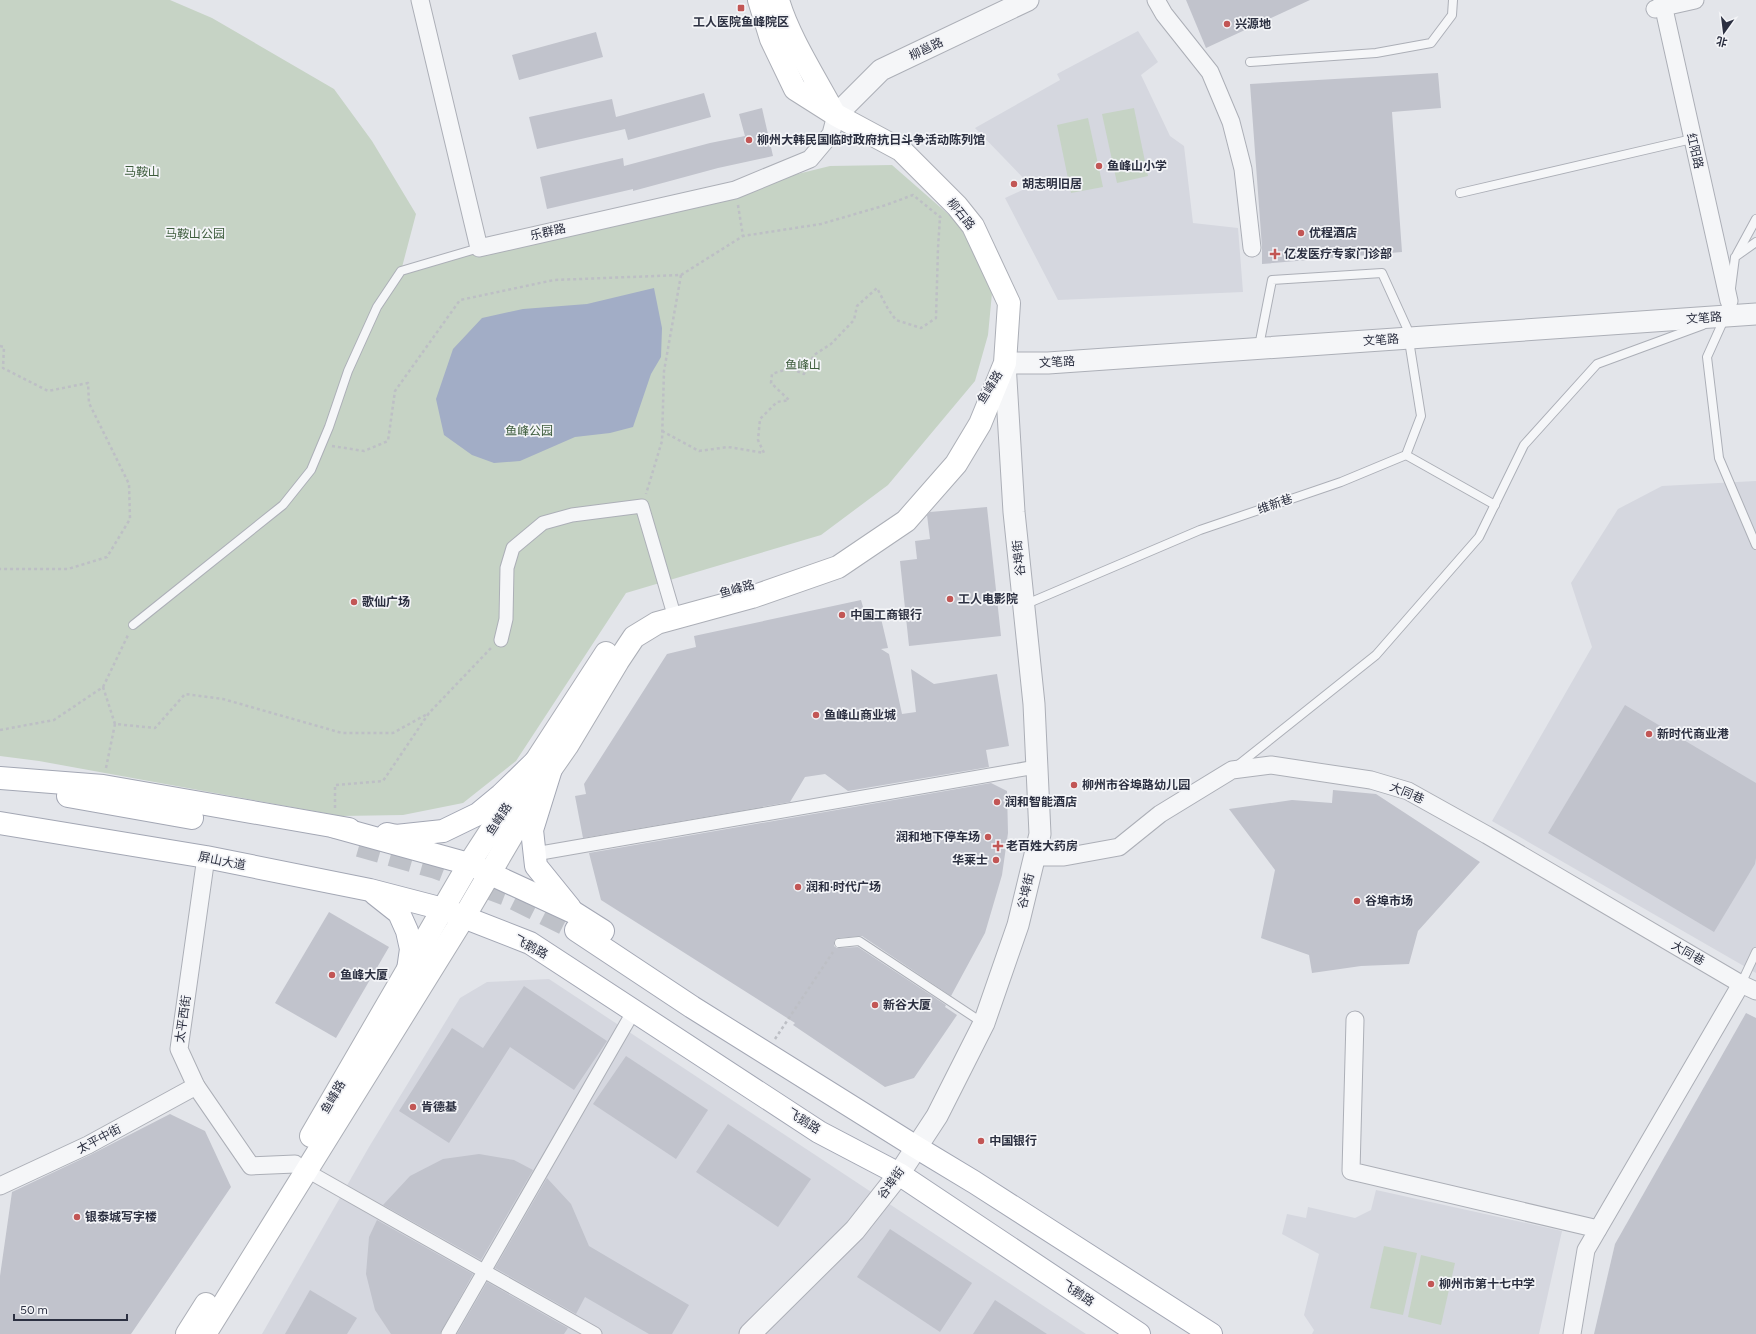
<svg xmlns="http://www.w3.org/2000/svg" width="1756" height="1334" viewBox="0 0 1756 1334" font-family="Figtree,'Noto Sans SC',sans-serif">
<style>
.built{fill:#d5d7df}
.green{fill:#c6d3c5}
.water{fill:#a2adc6}
.building{fill:#c1c3cc}
.lines{fill:none;stroke-linecap:round;stroke-linejoin:round}
.primary-tunnel{stroke:#bec1c8;stroke-width:22;stroke-dasharray:22 11;stroke-linecap:butt}
.service-casing{stroke:#acafb7;stroke-width:10}
.pedestrian-casing{stroke:#acafb7;stroke-width:15}
.minor-casing{stroke:#acafb7;stroke-width:19}
.tertiary-casing{stroke:#acafb7;stroke-width:23}
.secondary-casing{stroke:#acafb7;stroke-width:24}
.primary-casing{stroke:#a3a7b4;stroke-width:24}
.path{stroke:#bdbfc5;stroke-width:2.5;stroke-dasharray:3 3;stroke-linecap:butt}
.service{stroke:#f5f6f8;stroke-width:8}
.pedestrian{stroke:#f5f6f8;stroke-width:13}
.minor{stroke:#f5f6f8;stroke-width:17}
.tertiary{stroke:#f5f6f8;stroke-width:21}
.secondary{stroke:#fff;stroke-width:22}
.primary{stroke:#fff;stroke-width:22}
.poi-dot{fill:#c25655;stroke:#f3f4f7;stroke-width:1.5}
.labels{text-anchor:middle;dominant-baseline:central;stroke-width:3.5;stroke-linejoin:round;paint-order:stroke}
.poi-label{font-size:12px;font-weight:bold;fill:#2c3041;stroke:#f3f4f7;text-anchor:start}
.street-label{font-size:12px;fill:#2c3041;stroke:#f3f4f7}
.park-label{font-size:12px;fill:#3c5b3b;stroke:#f3f4f7}
</style>
<rect width="100%" height="100%" fill="#e3e5ea"/>
<g class="built">
<path d="M1138 31 1158 62 1141 75 1170 136 1184 146 1193 223 1238 228 1243 292 1058 300 1005 198 1031 186 975 128 1060 80 1057 74Z"/>
<path d="M1756 481V973L1492 821 1592 647 1571 583 1618 509 1662 486Z"/>
<path d="M549 979 1086 1334H262L369 1147 460 998 487 982Z"/>
<path d="M1376 1190 1562 1231 1539 1334H1312L1314 1330 1304 1315 1319 1254 1282 1234 1287 1214 1306 1218 1308 1207 1355 1218 1371 1210Z"/>
</g>
<g class="green">
<path d="M0 0H170L212 18 334 89 372 141 416 214 401 271 830 166 892 165 964 228 992 293 988 335 975 381 888 485 821 535 626 593 516 761 463 803 403 815 341 816 39 761 0 756Z"/>
<path d="M1134 108 1148 176 1117 183 1102 114Z"/>
<path d="M1088 118 1103 187 1071 193 1057 125Z"/>
<path d="M1384 1246 1417 1253 1403 1315 1370 1308Z"/>
<path d="M1421 1255 1455 1263 1441 1325 1408 1317Z"/>
</g>
<path class="water" d="M654 288 662 328 661 357 651 374 633 427 610 433 575 437 520 461 494 463 472 455 444 435 436 399 453 349 482 318 523 309 587 304Z"/>
<g class="building">
<path d="M1186 0H1310L1206 48Z"/>
<path d="M596 32 603 57 519 80 512 55Z"/>
<path d="M1438 73 1441 108 1392 112 1402 252 1262 264V247L1250 84Z"/>
<path d="M704 93 711 117 628 140 625 129 537 149 529 117 612 99 616 117Z"/>
<path d="M762 108 773 156 718 168 633 191V189L547 209 540 177 623 158 624 166 710 143 745 136 739 114Z"/>
<path d="M987 507 1001 636 909 646 900 561 917 559 915 541 930 539 927 515 930 512Z"/>
<path d="M861 600 865 614 879 610 888 648 881 649 889 654 902 714 916 712 911 669 934 684 997 674 1009 746 986 750 989 767 848 791 825 774 805 777 790 802 583 838 575 796 586 794 584 784 667 654 696 647 694 636Z"/>
<path d="M1625 705 1756 783V858L1755 864 1714 932 1548 833Z"/>
<path d="M991 783 1007 791 1008 833 1002 875 985 933 951 996 862 936 838 938 834 941V946L837 948 858 947 946 1005 945 1007 957 1015 914 1078 885 1087 793 1025 795 1023 601 900 589 853Z"/>
<path d="M1333 790 1376 794 1480 862 1418 931 1409 964 1361 966 1312 973 1309 955 1261 938 1275 870 1229 809 1292 800 1332 803Z"/>
<path d="M329 912 389 947 336 1038 275 1003Z"/>
<path d="M524 986 607 1041 574 1090 510 1047 449 1143 399 1111 452 1028 483 1048Z"/>
<path d="M1746 1013 1756 1018V1334H1594L1615 1244Z"/>
<path d="M626 1056 708 1110 676 1159 593 1104Z"/>
<path d="M170 1114 205 1131 231 1187 131 1334H0V1276L12 1192 92 1154Z"/>
<path d="M728 1124 811 1179 778 1227 696 1172Z"/>
<path d="M479 1154 514 1160 533 1170 481 1260 383 1205 410 1176 443 1159Z"/>
<path d="M547 1178 571 1204 589 1246 689 1305 672 1334H649L585 1297 576 1314 495 1268Z"/>
<path d="M377 1220 473 1274 440 1334H391L375 1310 366 1274 369 1237Z"/>
<path d="M890 1229 972 1283 940 1332 857 1277Z"/>
<path d="M487 1282 568 1328 564 1334H457Z"/>
<path d="M310 1290 357 1318 347 1334H285Z"/>
<path d="M995 1300 1047 1334H973Z"/>
</g>
<g class="lines">
<path class="primary-tunnel" d="M359 846 436 868 506 895 576 930"/>
<defs>
<g id="service">
<path d="M1250 62 1376 53 1431 43 1452 15 1453 0"/>
<path d="M1460 193 1692 139"/>
<path d="M1737 254 1756 219"/>
<path d="M1731 288 1735 257 1756 242"/>
<path d="M1725 317 1707 357 1719 458 1756 545"/>
<path d="M1406 455 1495 505"/>
<path d="M1024 605 1200 530 1341 482 1406 455 1421 416 1407 328 1382 273 1272 280 1260 341 1261 347"/>
<path d="M133 625 283 505 311 470 329 427 348 371 377 307 401 271 479 248"/>
<path d="M1237 766 1376 655 1479 537 1524 445 1597 364 1703 325"/>
<path d="M839 943 859 941 983 1023"/>
<path d="M1741 984 1756 952"/>
</g>
<g id="pedestrian">
<path d="M501 640 506 619 507 568 513 548 543 523 572 515 642 506 675 618"/>
<path d="M535 854 1036 767"/>
<path d="M302 1168 595 1334"/>
<path d="M448 1334 628 1021"/>
</g>
<g id="minor">
<path d="M420 0 479 248 735 190 810 159 831 134 836 115"/>
<path d="M1156 0 1164 14 1210 72 1231 122 1243 169 1252 248"/>
<path d="M1662 0 1729 301"/>
<path d="M1655 9 1695 0"/>
<path d="M206 857 179 1049 196 1086 251 1166 295 1164"/>
<path d="M1034 857H1064L1119 847 1160 814 1232 770 1271 765 1371 780 1408 791 1487 835 1741 984 1756 991"/>
<path d="M1355 1020 1351 1171 1598 1229"/>
<path d="M0 1186 88 1145 196 1086"/>
<path d="M1572 1334 1586 1250 1741 984"/>
</g>
<g id="tertiary">
<path d="M836 115 881 70 1028 0"/>
<path d="M750 1334 855 1230 899 1174 937 1116 984 1023 1018 925 1040 834 1034 704 1014 512 1005 363H1048L1756 314"/>
</g>
<g id="secondary">
<path d="M778 0C788 36 816 79 834 113"/>
<path d="M311 1136 469 864 606 653"/>
<path d="M187 1334 206 1304"/>
<path d="M205 1334 464 917 551 769 567 746 618 661 634 637 657 623 752 597 838 567 906 521 956 464 980 424 1005 363 1009 303 973 226 957 206 901 150 836 115 795 89 771 39 759 0"/>
</g>
<g id="primary">
<path d="M551 769 532 830 536 866 570 908"/>
<path d="M0 778 103 786 349 829"/>
<path d="M68 796 192 818"/>
<path d="M0 823 206 857 370 890 443 909 530 943 819 1132 899 1174 1139 1334"/>
<path d="M335 827 469 864 573 912 603 931"/>
<path d="M387 834 396 836 443 831 478 814 501 795 535 762"/>
<path d="M375 894 399 913 407 931 411 949 408 970"/>
<path d="M576 930 692 1007 916 1147 974 1182 1211 1334"/>
</g>
</defs>
<use href="#service" class="service-casing"/>
<use href="#pedestrian" class="pedestrian-casing"/>
<use href="#minor" class="minor-casing"/>
<use href="#tertiary" class="tertiary-casing"/>
<use href="#secondary" class="secondary-casing"/>
<use href="#primary" class="primary-casing"/>
<g class="path">
<path d="M738 205 743 236"/>
<path d="M681 275 743 236 821 224 886 205 913 195 940 217 942 216"/>
<path d="M0 346 4 347 3 368 48 391 88 383 89 403 129 484 130 519 107 557 68 569H0"/>
<path d="M662 431 699 451 728 447 764 453 758 440 760 419 777 402 789 400 771 383 772 374 790 368 804 374 814 355 831 344 854 320 857 306 877 288 888 309 896 320 921 328 936 318 938 248 940 217"/>
<path d="M332 446 364 451 388 441 395 391 460 300 554 280 681 275 664 371 662 441 646 494"/>
<path d="M103 687 115 724 155 728 185 694 223 699 342 733H393L429 713"/>
<path d="M0 730 54 720 103 687 129 633"/>
<path d="M106 768 115 724"/>
<path d="M335 808V785L383 781 429 713 491 648"/>
<path d="M775 1039 833 952"/>
</g>
<use href="#service" class="service"/>
<use href="#pedestrian" class="pedestrian"/>
<use href="#minor" class="minor"/>
<use href="#tertiary" class="tertiary"/>
<use href="#secondary" class="secondary"/>
<use href="#primary" class="primary"/>
</g>
<g class="poi-dot">
<rect x="737" y="4" width="8" height="8" rx="2"/>
<circle cx="1227" cy="24" r="4"/>
<circle cx="749" cy="140" r="4"/>
<circle cx="1099" cy="166" r="4"/>
<circle cx="1014" cy="184" r="4"/>
<circle cx="1301" cy="233" r="4"/>
<path d="M1273 248h4v4h4v4h-4v4h-4v-4h-4v-4h4z"/>
<circle cx="950" cy="599" r="4"/>
<circle cx="354" cy="602" r="4"/>
<circle cx="842" cy="615" r="4"/>
<circle cx="816" cy="715" r="4"/>
<circle cx="1649" cy="734" r="4"/>
<circle cx="1074" cy="785" r="4"/>
<circle cx="997" cy="802" r="4"/>
<circle cx="988" cy="837" r="4"/>
<path d="M996 840h4v4h4v4h-4v4h-4v-4h-4v-4h4z"/>
<circle cx="996" cy="860" r="4"/>
<circle cx="798" cy="887" r="4"/>
<circle cx="1357" cy="901" r="4"/>
<circle cx="332" cy="975" r="4"/>
<circle cx="875" cy="1005" r="4"/>
<circle cx="413" cy="1107" r="4"/>
<circle cx="981" cy="1141" r="4"/>
<circle cx="77" cy="1217" r="4"/>
<circle cx="1431" cy="1284" r="4"/>
</g>
<g class="labels">
<g class="poi-label">
<text x="741" y="22" text-anchor="middle">工人医院鱼峰院区</text>
<text x="1235" y="24">兴源地</text>
<text x="757" y="140">柳州大韩民国临时政府抗日斗争活动陈列馆</text>
<text x="1107" y="166">鱼峰山小学</text>
<text x="1022" y="184">胡志明旧居</text>
<text x="1309" y="233">优程酒店</text>
<text x="1284" y="254">亿发医疗专家门诊部</text>
<text x="958" y="599">工人电影院</text>
<text x="362" y="602">歌仙广场</text>
<text x="850" y="615">中国工商银行</text>
<text x="824" y="715">鱼峰山商业城</text>
<text x="1657" y="734">新时代商业港</text>
<text x="1082" y="785">柳州市谷埠路幼儿园</text>
<text x="1005" y="802">润和智能酒店</text>
<text x="980" y="837" text-anchor="end">润和地下停车场</text>
<text x="1006" y="846">老百姓大药房</text>
<text x="988" y="860" text-anchor="end">华莱士</text>
<text x="806" y="887">润和·时代广场</text>
<text x="1365" y="901">谷埠市场</text>
<text x="340" y="975">鱼峰大厦</text>
<text x="883" y="1005">新谷大厦</text>
<text x="421" y="1107">肯德基</text>
<text x="989" y="1141">中国银行</text>
<text x="85" y="1217">银泰城写字楼</text>
<text x="1439" y="1284">柳州市第十七中学</text>
</g>
<g class="street-label">
<text transform="translate(926 49) rotate(-25)">柳邕路</text>
<text transform="translate(1695 151) rotate(77)">红阳路</text>
<text transform="translate(961 214) rotate(51)">柳石路</text>
<text transform="translate(548 232) rotate(-13)">乐群路</text>
<text transform="translate(1704 318) rotate(-4)">文笔路</text>
<text transform="translate(1381 340) rotate(-4)">文笔路</text>
<text transform="translate(1057 362) rotate(-3)">文笔路</text>
<text transform="translate(990 387) rotate(-58)">鱼峰路</text>
<text transform="translate(1275 504) rotate(-19)">维新巷</text>
<text transform="translate(1019 558) rotate(-96)">谷埠街</text>
<text transform="translate(737 589) rotate(-16)">鱼峰路</text>
<text transform="translate(1407 793) rotate(23)">大同巷</text>
<text transform="translate(499 819) rotate(-57)">鱼峰路</text>
<text transform="translate(222 861) rotate(11)">屏山大道</text>
<text transform="translate(1026 891) rotate(-77)">谷埠街</text>
<text transform="translate(531 947) rotate(28)">飞鹅路</text>
<text transform="translate(1688 953) rotate(30)">大同巷</text>
<text transform="translate(183 1019) rotate(-82)">太平西街</text>
<text transform="translate(333 1097) rotate(-60)">鱼峰路</text>
<text transform="translate(804 1121) rotate(32)">飞鹅路</text>
<text transform="translate(99 1139) rotate(-28)">太平中街</text>
<text transform="translate(891 1183) rotate(-54)">谷埠街</text>
<text transform="translate(1078 1293) rotate(34)">飞鹅路</text>
</g>
<g class="park-label">
<text x="142" y="172">马鞍山</text>
<text x="195" y="234">马鞍山公园</text>
<text x="803" y="365">鱼峰山</text>
<text x="529" y="431">鱼峰公园</text>
</g>
</g>
<g transform="translate(1724 32) rotate(194)" stroke="#f3f4f7" stroke-width="3" paint-order="stroke">
<path d="M0-3L7 15L0 10L-7 15Z" fill="#2c3041"/>
<text y="-6" font-size="11" font-weight="bold" text-anchor="middle" fill="#2c3041">北</text>
</g>
<path d="M14 1314v6h113v-6" fill="none" stroke="#2c3041" stroke-width="2"/>
<text x="20" y="1314" font-size="12" fill="#2c3041" stroke="#f3f4f7" stroke-width="3" paint-order="stroke">50 m</text>
</svg>
